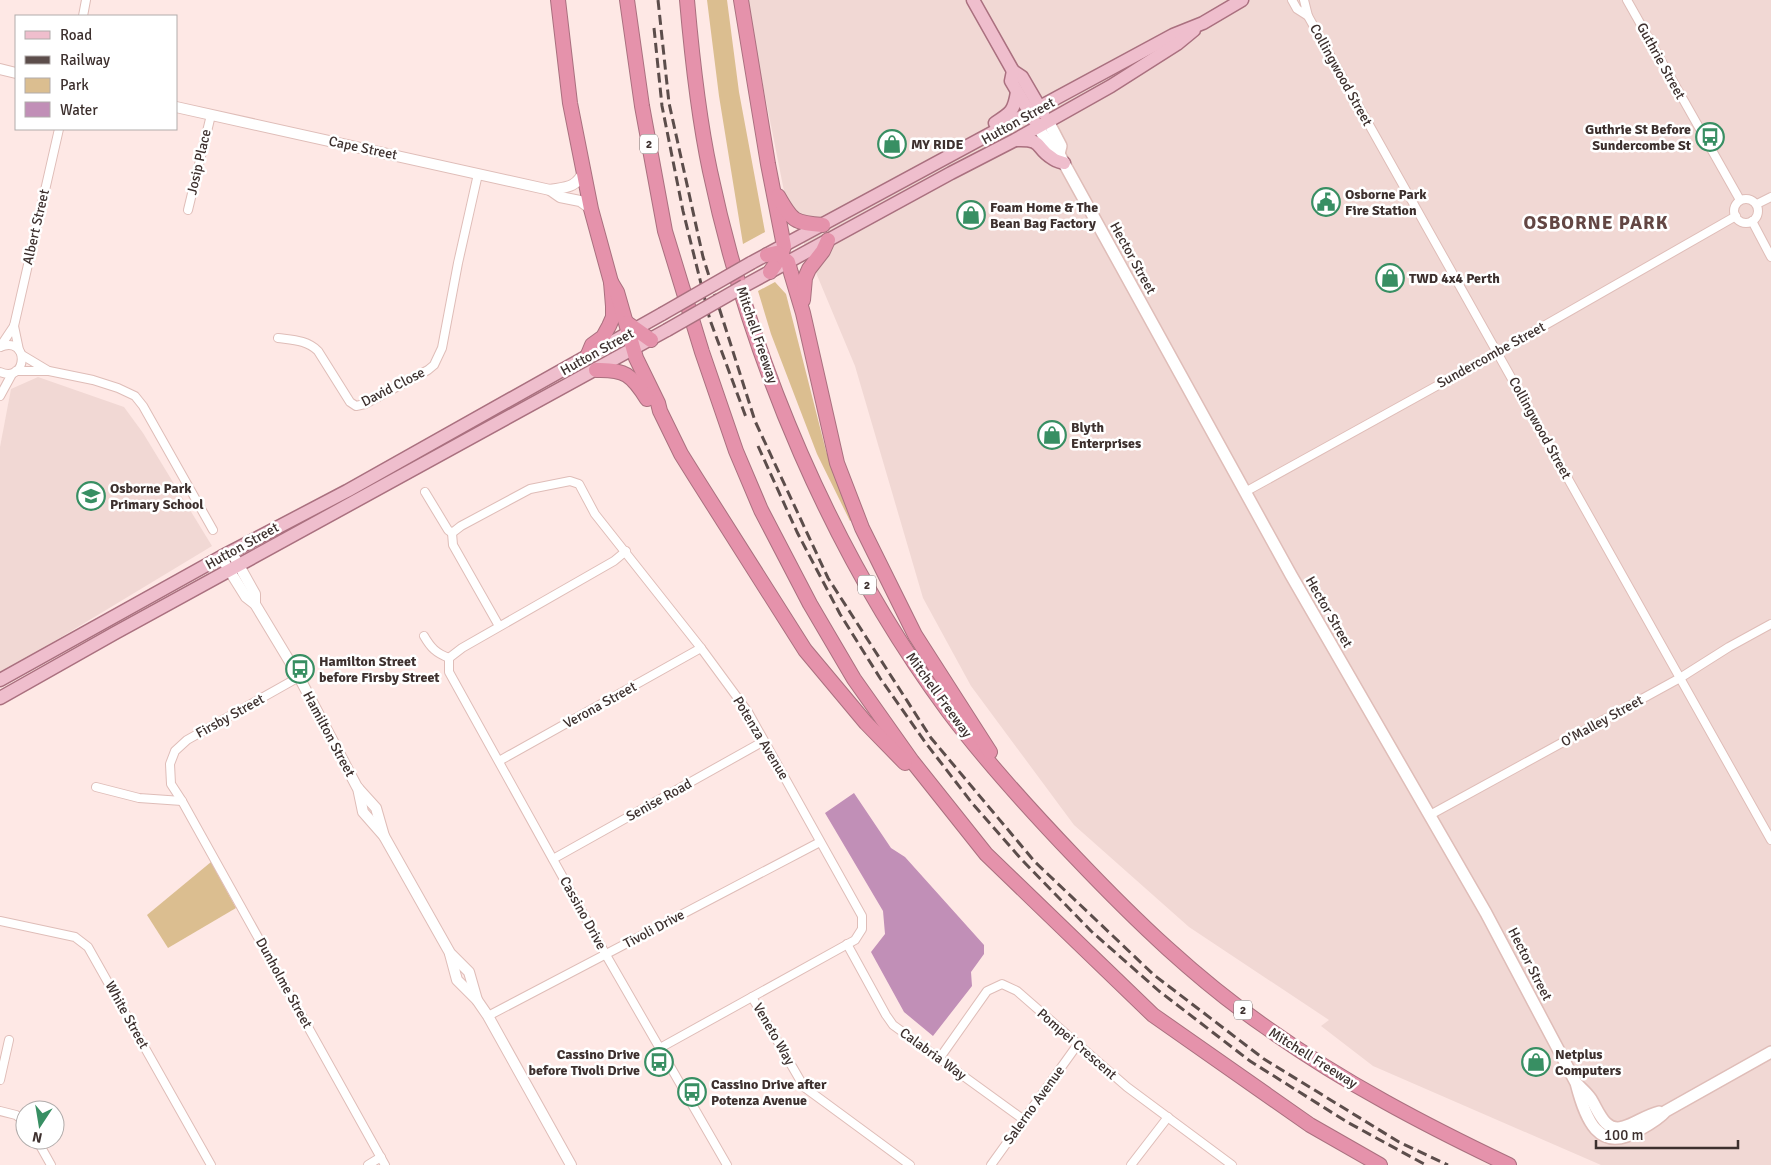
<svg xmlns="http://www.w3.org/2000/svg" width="1771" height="1165" viewBox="0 0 1771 1165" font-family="Signika,sans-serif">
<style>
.built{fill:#f1d8d4}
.green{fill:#dbbe90}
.water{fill:#c18fb7}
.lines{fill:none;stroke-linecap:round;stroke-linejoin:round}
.minor-casing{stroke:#dfbdb8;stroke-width:10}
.tertiary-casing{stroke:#dfbdb8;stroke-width:12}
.secondary-casing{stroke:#dfbdb8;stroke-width:14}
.primary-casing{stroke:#aa707f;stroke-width:15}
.motorway-casing{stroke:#aa707f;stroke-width:16}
.minor{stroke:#fff;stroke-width:8}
.tertiary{stroke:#fff;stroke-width:10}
.secondary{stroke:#fff;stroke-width:11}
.primary{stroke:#efbecd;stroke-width:12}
.motorway{stroke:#e592ab;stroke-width:14}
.rail{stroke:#5c4d4b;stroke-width:3;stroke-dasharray:10 5;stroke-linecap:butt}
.primary-bridge-casing{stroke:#aa707f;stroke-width:15;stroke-linecap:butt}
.primary-bridge{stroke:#efbecd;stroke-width:12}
.labels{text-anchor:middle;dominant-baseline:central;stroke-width:5;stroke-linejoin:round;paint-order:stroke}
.shield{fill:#fff;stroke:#776e6d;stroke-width:1}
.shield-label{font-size:12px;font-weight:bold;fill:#3d302e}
.street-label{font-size:14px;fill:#3d302e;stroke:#fff}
.poi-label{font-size:14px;font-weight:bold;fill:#3d302e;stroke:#fff;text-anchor:start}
.district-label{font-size:19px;font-weight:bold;letter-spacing:1px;fill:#634643;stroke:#fff}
</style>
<rect width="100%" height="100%" fill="#fee8e5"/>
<g class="built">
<path d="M746 0H1771V1165H1601L1373 1066 1321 1026 1329 1020 1189 927 1074 825 971 686 923 598 855 366 786 201Z"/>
<path d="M38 377 124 407 143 433 212 546 0 674V447L11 389Z"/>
</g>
<g class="green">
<path d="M707 0H727L739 92 765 232 743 244 719 96Z"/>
<path d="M775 282 786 294 826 451 854 519 850 521 817 454 771 334 758 291Z"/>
<path d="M211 862 236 908 168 948 147 915Z"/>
</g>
<path class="water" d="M854 793 891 848 905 857 984 945V954L971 972 972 986 933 1036 904 1012 871 952 885 934 883 911 825 813Z"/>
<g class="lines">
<defs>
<g id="minor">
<path d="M1292 0 1297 9 1308 16"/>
<path d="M1304 0 1308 16 1771 840"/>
<path d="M1627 0 1740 200"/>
<path d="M83 16 86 0"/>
<circle cx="1746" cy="211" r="12"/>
<path d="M1757 204 1771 197"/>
<path d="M188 210 211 115"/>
<path d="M1752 221 1771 257"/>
<path d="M14 326 19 350"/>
<path d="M278 338C293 340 307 340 318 351L350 402 356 406 365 404 428 370 434 365 442 348 458 263 478 174"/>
<path d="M0 347 14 326 59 129"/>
<path d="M0 347C30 335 28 384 0 372"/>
<path d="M22 355 47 370"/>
<path d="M16 371H49L93 380 118 388 135 396 143 406 213 530"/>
<path d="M0 396 12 374"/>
<path d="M425 492 448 530 452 533"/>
<path d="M1245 492 1498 352 1736 216"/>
<path d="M626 551 614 561 462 648 449 658V672L606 955 727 1165"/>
<path d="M499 626 453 545 452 533 461 526 530 489 570 481 579 484 595 514 701 648 748 712 862 916V929L855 940 660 1048"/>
<path d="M424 636C431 648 436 653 449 658"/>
<path d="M299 677 187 740 175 751 170 764 171 784 182 801 385 1165"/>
<path d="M499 761 701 648"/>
<path d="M96 787 139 798 182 801"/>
<path d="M1430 815 1680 678 1729 647 1771 624"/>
<path d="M553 859 764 741"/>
<path d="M0 921 75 937 88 947 211 1165"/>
<path d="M847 944 886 1015 893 1025 1024 1120"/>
<path d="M752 997 804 1087 910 1165"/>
<path d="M488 1016 820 842"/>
<path d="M939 1059 987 991 1002 984 1017 991 1127 1087 1232 1165"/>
<path d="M0 1080 9 1040"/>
<path d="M0 1111 16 1115 25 1122"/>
<path d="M37 1140 51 1165"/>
<path d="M368 1165 381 1157"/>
<path d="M991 1165 1078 1044"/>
<path d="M1131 1165 1168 1117"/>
</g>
<g id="tertiary">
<path d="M0 69 16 73"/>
<path d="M176 107 550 190C567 187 576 188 584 171"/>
<path d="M550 190 560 197 580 201 591 209"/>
<path d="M231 551 255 594V604"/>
<path d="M221 557 246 597 255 604 299 677 357 787 376 808 384 836"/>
<path d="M358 788 363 812 384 836 450 953 469 972 477 1000"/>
<path d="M450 954 457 980 477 1000 488 1016 571 1165"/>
</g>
<g id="secondary">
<path d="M1048 121 1061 146 1059 154"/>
<path d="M1038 127 1052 149 1059 154 1291 575 1486 913 1576 1083C1585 1118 1598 1156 1641 1129 1650 1124 1659 1119 1666 1111L1771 1052"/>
<path d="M1577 1084C1582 1089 1587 1093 1591 1099 1598 1110 1605 1133 1623 1127 1635 1124 1646 1115 1659 1112"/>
</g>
<g id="primary">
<path d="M973 0 1013 71 1022 77 1043 113"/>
<path d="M1013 71 1011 81 1034 120"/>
<path d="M995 123C1011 113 1014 111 1017 92"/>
<path d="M1017 140C1044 139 1035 148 1052 158 1055 161 1060 162 1064 163"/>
<path d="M751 263 1173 35 1203 23 1242 0"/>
<path d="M744 286 951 173 1015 140 1111 86 1177 44 1194 30"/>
<path d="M0 680 221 557 347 491 662 314"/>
<path d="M0 698 115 633 667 330"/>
</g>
<g id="motorway">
<path d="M558 0 570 103 591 209 611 282 613 306V317L609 326 603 337 592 345 587 357"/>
<path d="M627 0 642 106 665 231 702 352 736 451 761 510 810 604 854 679 912 761 986 854 1153 1015 1310 1125 1380 1165"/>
<path d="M687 0C692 57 698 115 710 171 750 361 833 555 948 711 987 763 1031 811 1076 858 1135 920 1197 980 1267 1028 1343 1082 1425 1125 1509 1165"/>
<path d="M741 0 768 164 784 246 781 256 770 272"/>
<path d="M778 196C792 221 794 223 823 225"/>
<path d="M767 255 776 253 781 256 788 262 791 273 803 313 837 463 862 528 915 635 990 752"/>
<path d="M611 282 617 292 636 358 658 403 660 411 681 454 696 478 805 650 866 723 905 763"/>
<path d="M803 300 805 278 809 269 823 251 828 240"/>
<path d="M627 323 651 340"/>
<path d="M596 370C625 369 632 375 647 399"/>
</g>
</defs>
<use href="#minor" class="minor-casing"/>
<use href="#tertiary" class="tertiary-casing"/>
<use href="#secondary" class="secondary-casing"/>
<use href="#primary" class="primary-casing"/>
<use href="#motorway" class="motorway-casing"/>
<use href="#minor" class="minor"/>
<use href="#tertiary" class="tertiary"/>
<use href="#secondary" class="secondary"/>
<use href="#primary" class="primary"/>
<use href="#motorway" class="motorway"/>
<g class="rail">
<path d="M658 0 669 103 703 257 755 421 828 578 931 738 1035 862 1154 975 1264 1059 1399 1142 1448 1165"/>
<path d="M654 28 662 106 683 211 710 320 747 420"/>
<path d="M758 446 797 532 840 614 880 678 925 742 972 803 1022 860 1091 931 1159 991 1250 1061 1347 1122 1426 1165"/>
</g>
<defs>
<g id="primary-bridge">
<path d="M662 314 751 263"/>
<path d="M667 330 744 286"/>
</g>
</defs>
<use href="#primary-bridge" class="primary-bridge-casing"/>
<use href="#primary-bridge" class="primary-bridge"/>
</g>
<defs>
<symbol id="bus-ring" viewBox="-11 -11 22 22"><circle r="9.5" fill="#fff" stroke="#388f63" stroke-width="1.5"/><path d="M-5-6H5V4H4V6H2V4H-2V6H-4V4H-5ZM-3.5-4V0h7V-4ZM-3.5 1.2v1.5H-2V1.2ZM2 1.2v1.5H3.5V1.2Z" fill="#388f63"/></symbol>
<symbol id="shop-ring" viewBox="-11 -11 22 22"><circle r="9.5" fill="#fff" stroke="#388f63" stroke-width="1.5"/><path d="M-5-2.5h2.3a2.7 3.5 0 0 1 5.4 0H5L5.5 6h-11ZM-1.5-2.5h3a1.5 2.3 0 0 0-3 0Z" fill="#388f63"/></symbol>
<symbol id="civic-ring" viewBox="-11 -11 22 22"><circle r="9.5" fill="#fff" stroke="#388f63" stroke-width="1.5"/><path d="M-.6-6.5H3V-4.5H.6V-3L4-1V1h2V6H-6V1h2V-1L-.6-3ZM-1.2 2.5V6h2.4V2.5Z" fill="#388f63"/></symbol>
<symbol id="school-ring" viewBox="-11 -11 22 22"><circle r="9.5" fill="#fff" stroke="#388f63" stroke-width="1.5"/><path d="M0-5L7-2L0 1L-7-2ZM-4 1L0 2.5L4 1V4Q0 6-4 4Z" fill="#388f63"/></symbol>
</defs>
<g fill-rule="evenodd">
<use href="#bus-ring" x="1694" y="121" width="32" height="32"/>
<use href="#shop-ring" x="876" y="128" width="32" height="32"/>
<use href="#civic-ring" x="1310" y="186" width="32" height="32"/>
<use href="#shop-ring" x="955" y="199" width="32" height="32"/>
<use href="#shop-ring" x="1374" y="262" width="32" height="32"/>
<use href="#shop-ring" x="1036" y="419" width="32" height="32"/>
<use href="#school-ring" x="75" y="480" width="32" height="32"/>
<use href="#bus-ring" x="284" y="653" width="32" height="32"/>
<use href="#bus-ring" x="643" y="1046" width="32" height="32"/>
<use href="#shop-ring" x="1520" y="1046" width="32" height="32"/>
<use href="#bus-ring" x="676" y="1076" width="32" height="32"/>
</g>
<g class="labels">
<g class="shield">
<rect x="640" y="134.5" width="18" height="19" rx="4"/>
<rect x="858" y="575.5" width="18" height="19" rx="4"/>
<rect x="1234" y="1000.5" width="18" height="19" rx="4"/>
</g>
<g class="shield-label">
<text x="649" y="144">2</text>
<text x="867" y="585">2</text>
<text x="1243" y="1010">2</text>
</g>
<g class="street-label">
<text transform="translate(1661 61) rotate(61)">Guthrie Street</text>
<text transform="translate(1341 75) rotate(61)">Collingwood Street</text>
<text transform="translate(1018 121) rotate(-29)">Hutton Street</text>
<text transform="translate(363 148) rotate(12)">Cape Street</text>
<text transform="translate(199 162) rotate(-77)">Josip Place</text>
<text transform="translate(36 227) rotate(-77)">Albert Street</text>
<text transform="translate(1133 258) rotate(61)">Hector Street</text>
<text transform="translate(757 335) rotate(71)">Mitchell Freeway</text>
<text transform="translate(597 352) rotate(-29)">Hutton Street</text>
<text transform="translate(1491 355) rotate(-29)">Sundercombe Street</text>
<text transform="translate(393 387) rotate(-27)">David Close</text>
<text transform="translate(1540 428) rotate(61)">Collingwood Street</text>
<text transform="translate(242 546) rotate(-29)">Hutton Street</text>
<text transform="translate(1329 612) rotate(60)">Hector Street</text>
<text transform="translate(939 695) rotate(54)">Mitchell Freeway</text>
<text transform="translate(600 705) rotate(-29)">Verona Street</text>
<text transform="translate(230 716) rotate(-29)">Firsby Street</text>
<text transform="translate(1602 721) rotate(-29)">O'Malley Street</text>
<text transform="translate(329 734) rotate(62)">Hamilton Street</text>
<text transform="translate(761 738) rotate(59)">Potenza Avenue</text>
<text transform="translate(659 800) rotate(-29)">Senise Road</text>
<text transform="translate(583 913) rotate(61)">Cassino Drive</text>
<text transform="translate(654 929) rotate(-28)">Tivoli Drive</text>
<text transform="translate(1530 964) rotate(63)">Hector Street</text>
<text transform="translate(284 983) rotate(61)">Dunholme Street</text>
<text transform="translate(127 1015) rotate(61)">White Street</text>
<text transform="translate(774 1034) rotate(60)">Veneto Way</text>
<text transform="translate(1077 1044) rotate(41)">Pompei Crescent</text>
<text transform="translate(933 1054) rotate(36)">Calabria Way</text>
<text transform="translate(1313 1058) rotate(32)">Mitchell Freeway</text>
<text transform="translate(1034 1105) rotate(-54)">Salerno Avenue</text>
</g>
<g class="poi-label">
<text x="1691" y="129" text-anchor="end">Guthrie St Before<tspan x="1691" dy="16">Sundercombe St</tspan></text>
<text x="911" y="144">MY RIDE</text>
<text x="1345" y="194">Osborne Park<tspan x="1345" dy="16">Fire Station</tspan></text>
<text x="990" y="207">Foam Home &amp; The<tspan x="990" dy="16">Bean Bag Factory</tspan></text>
<text x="1409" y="278">TWD 4x4 Perth</text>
<text x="1071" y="427">Blyth<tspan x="1071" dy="16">Enterprises</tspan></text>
<text x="110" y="488">Osborne Park<tspan x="110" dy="16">Primary School</tspan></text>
<text x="319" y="661">Hamilton Street<tspan x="319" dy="16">before Firsby Street</tspan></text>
<text x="640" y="1054" text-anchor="end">Cassino Drive<tspan x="640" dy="16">before Tivoli Drive</tspan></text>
<text x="1555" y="1054">Netplus<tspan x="1555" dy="16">Computers</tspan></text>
<text x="711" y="1084">Cassino Drive after<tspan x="711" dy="16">Potenza Avenue</tspan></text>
</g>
<g class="district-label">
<text x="1596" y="223">OSBORNE PARK</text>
</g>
</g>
<rect x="15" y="15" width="162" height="115" fill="#ffffff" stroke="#b1acab"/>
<rect x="25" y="31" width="25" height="8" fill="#efbecd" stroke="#b1acab"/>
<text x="60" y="40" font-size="15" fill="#3d302e">Road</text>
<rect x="25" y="56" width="25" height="8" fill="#5c4d4b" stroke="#b1acab"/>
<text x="60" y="65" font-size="15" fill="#3d302e">Railway</text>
<rect x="25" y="78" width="25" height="15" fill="#dbbe90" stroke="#b1acab"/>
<text x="60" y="90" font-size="15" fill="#3d302e">Park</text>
<rect x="25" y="102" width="25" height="15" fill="#c18fb7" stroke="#b1acab"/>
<text x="60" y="115" font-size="15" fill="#3d302e">Water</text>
<g transform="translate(40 1125) rotate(192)"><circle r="24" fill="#ffffff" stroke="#b1acab"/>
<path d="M0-4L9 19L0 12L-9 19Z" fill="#388f63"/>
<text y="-8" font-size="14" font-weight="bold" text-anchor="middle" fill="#3d302e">N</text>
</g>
<path d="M1596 1140v8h142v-8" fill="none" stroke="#3d302e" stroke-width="2.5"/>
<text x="1604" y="1140" font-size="15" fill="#3d302e" stroke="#ffffff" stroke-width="4" paint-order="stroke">100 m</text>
</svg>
